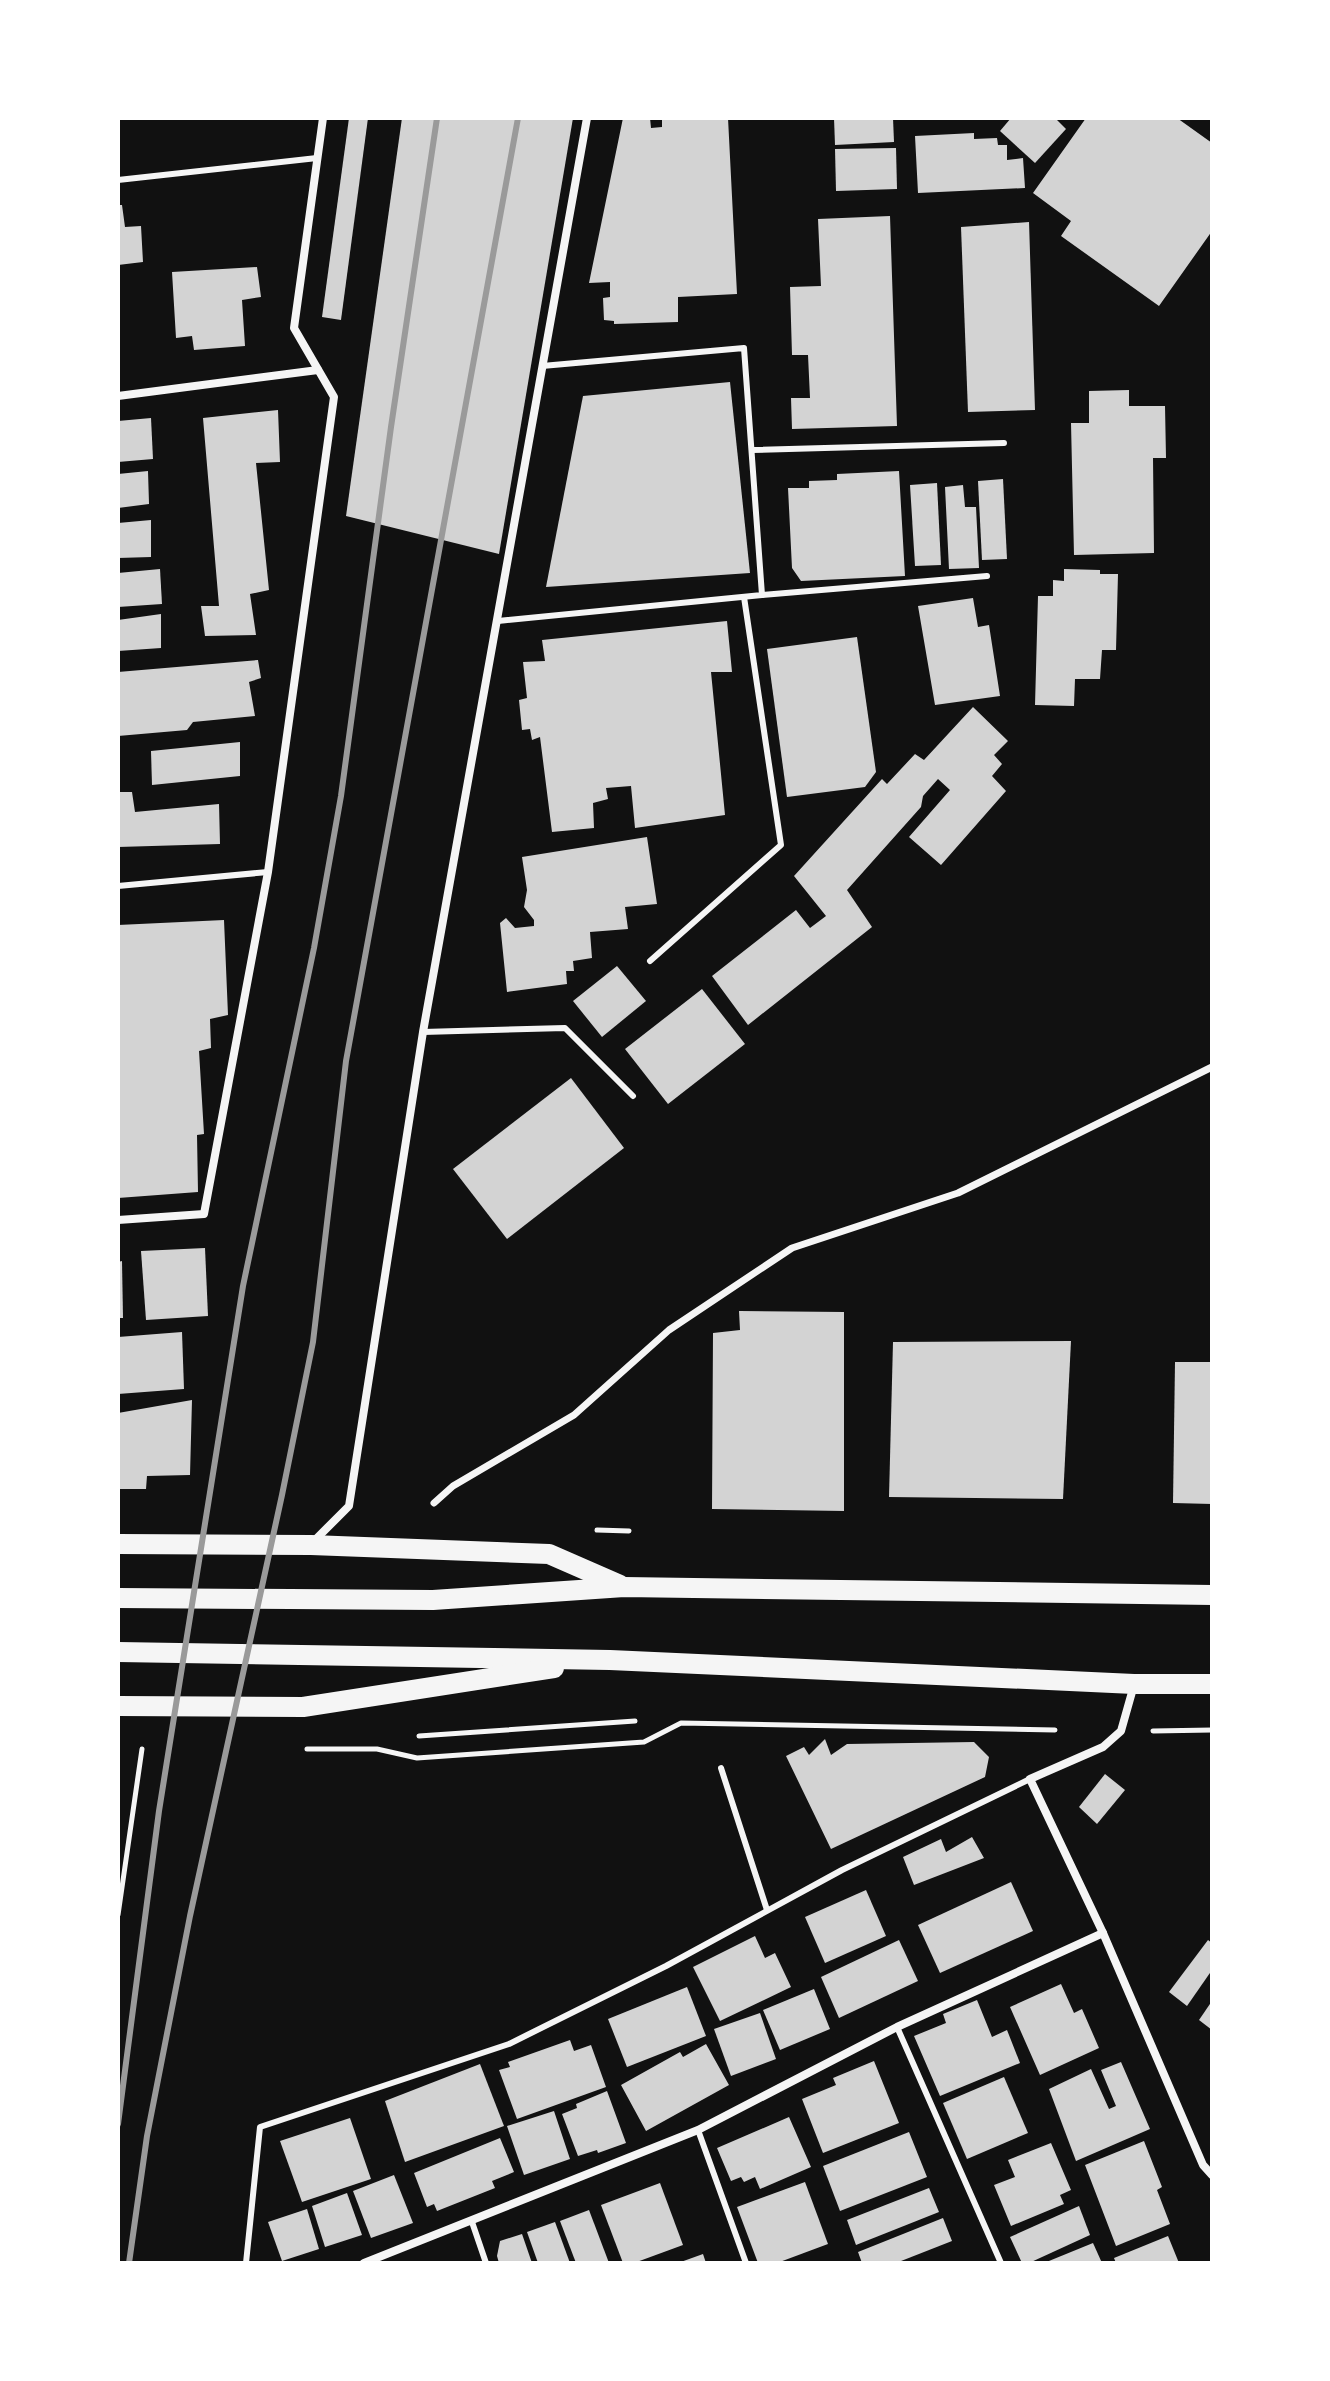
<svg xmlns="http://www.w3.org/2000/svg" width="1330" height="2381" viewBox="0 0 1330 2381" font-family="Jost,sans-serif">
<style>
.building{fill:#d3d3d3}
.lines{fill:none;stroke-linecap:round;stroke-linejoin:round}
.path{stroke:#f5f5f5;stroke-width:5}
.service{stroke:#f5f5f5;stroke-width:6}
.pedestrian{stroke:#f5f5f5;stroke-width:7}
.minor{stroke:#f5f5f5;stroke-width:8}
.primary{stroke:#f5f5f5;stroke-width:20}
.rail{stroke:#9a9a9a;stroke-width:6}
</style>
<rect width="100%" height="100%" fill="#111"/>
<g class="building">
<path d="M349 118H368L341 320 322 317Z"/>
<path d="M402 118H573L499 554 346 516Z"/>
<path d="M623 118H650L651 128 662 127V118H728L737 294 678 297V322L614 324V321L604 320 603 298 610 297V282L589 283Z"/>
<path d="M834 118H893L894 142 835 145Z"/>
<path d="M1011 118H1055L1066 129 1035 163 1000 131Z"/>
<path d="M1086 118H1177L1212 143 1210 150 1212 152V231L1159 306 1061 236 1071 221 1033 193Z"/>
<path d="M974 133V139L997 138 998 145H1007V160L1023 158 1025 188 918 193 915 136Z"/>
<path d="M896 148 897 189 836 191 835 149Z"/>
<path d="M118 205H122L125 227 141 226 143 262 118 265Z"/>
<path d="M890 216 897 426 792 429 791 398H810L808 355H792L790 287 821 286 818 219Z"/>
<path d="M1029 222 1035 410 968 412 961 227Z"/>
<path d="M257 267 261 297 242 300 245 346 194 350 192 336 176 338 172 272Z"/>
<path d="M730 382 750 573 546 587 583 396Z"/>
<path d="M1129 390V406H1165L1166 458H1153L1154 553 1074 555 1071 423H1089V391Z"/>
<path d="M278 410 280 462 256 463 269 590 250 594 256 635 205 636 201 606H219L203 418Z"/>
<path d="M151 418 153 459 118 462V421Z"/>
<path d="M148 471 149 504 118 508V474Z"/>
<path d="M899 471 905 576 801 581 792 568 788 488H809V481L837 480V474Z"/>
<path d="M1003 479 1007 559 982 560 978 481Z"/>
<path d="M937 483 941 565 915 566 910 485Z"/>
<path d="M963 485 965 507H976L979 568 949 569 945 487Z"/>
<path d="M151 520V557L118 558V523Z"/>
<path d="M160 569 162 604 118 607V573Z"/>
<path d="M1064 569 1100 570V574H1118L1116 650H1102L1100 679H1075L1074 706 1035 705 1038 596H1053V580L1064 581Z"/>
<path d="M973 598 978 627 989 625 1000 696 935 705 918 606Z"/>
<path d="M161 614V648L118 651V620Z"/>
<path d="M727 621 732 672H711L725 815 635 828 631 786 606 788 608 799 593 803 594 828 552 832 540 737 532 740 530 729 522 730 519 700 527 698 523 662 545 661 542 640Z"/>
<path d="M857 637 876 772 865 787 787 797 767 649Z"/>
<path d="M258 660 261 678 249 682 255 716 193 722 187 730 118 736V672Z"/>
<path d="M973 707 1008 741 994 755 1002 764 992 776 1006 791 941 865 909 837 950 790 938 779 923 796 921 807 847 890 872 927 748 1025 712 976 796 910 810 928 826 916 794 876 882 779 887 784 915 754 924 760Z"/>
<path d="M240 742V776L152 785 151 751Z"/>
<path d="M118 792H132L135 812 219 804 220 844 118 847Z"/>
<path d="M647 837 657 904 625 907 628 929 590 932 592 958 573 961 574 971H566L567 984 507 992 500 923 506 918 515 928 534 926V920L524 907 527 890 522 857Z"/>
<path d="M224 920 228 1015 210 1019 211 1048 199 1051 204 1134 197 1135 198 1192 118 1198V925Z"/>
<path d="M617 966 646 1001 602 1037 573 1001Z"/>
<path d="M702 989 745 1044 668 1104 625 1049Z"/>
<path d="M571 1078 624 1148 507 1239 453 1169Z"/>
<path d="M205 1248 208 1316 146 1320 141 1251Z"/>
<path d="M122 1261 123 1318H118V1262Z"/>
<path d="M739 1311 844 1312V1511L712 1509 713 1333 740 1330Z"/>
<path d="M182 1332 184 1389 118 1394V1337Z"/>
<path d="M1071 1341 1063 1499 889 1497 893 1342Z"/>
<path d="M1175 1362H1212V1504L1173 1503Z"/>
<path d="M192 1400 190 1475 147 1476 146 1489H118V1413Z"/>
<path d="M825 1739 831 1755 847 1744 974 1742 989 1757 985 1777 831 1849 786 1756 804 1747 809 1755Z"/>
<path d="M1105 1774 1125 1790 1097 1824 1079 1807Z"/>
<path d="M972 1837 984 1858 914 1885 903 1857 941 1839 946 1852Z"/>
<path d="M1011 1882 1033 1931 940 1973 918 1925Z"/>
<path d="M866 1890 886 1936 825 1963 805 1917Z"/>
<path d="M755 1936 765 1958 775 1953 791 1987 720 2021 693 1967Z"/>
<path d="M899 1940 918 1981 839 2018 821 1977Z"/>
<path d="M1208 1940 1212 1943V1970L1187 2006 1169 1992Z"/>
<path d="M1061 1984 1074 2013 1082 2009 1099 2048 1040 2075 1010 2007Z"/>
<path d="M687 1987 706 2036 627 2067 608 2019Z"/>
<path d="M814 1989 830 2029 780 2050 763 2010Z"/>
<path d="M977 2000 992 2037 1007 2030 1020 2063 940 2096 914 2036 946 2023 943 2014Z"/>
<path d="M1212 2001V2030L1199 2020Z"/>
<path d="M760 2013 776 2059 731 2076 714 2029Z"/>
<path d="M570 2040 574 2051 591 2045 606 2087 517 2119 499 2070 510 2067 508 2062Z"/>
<path d="M706 2044 729 2085 646 2131 621 2085 680 2052 683 2057Z"/>
<path d="M874 2061 899 2123 823 2153 802 2099 836 2085 833 2078Z"/>
<path d="M1121 2062 1150 2129 1076 2161 1049 2089 1091 2069 1109 2109 1116 2106 1101 2070Z"/>
<path d="M480 2064 504 2126 405 2162 385 2101Z"/>
<path d="M1004 2077 1028 2133 967 2159 943 2103Z"/>
<path d="M607 2091 626 2143 598 2153 597 2150 578 2156 562 2114 577 2108 576 2104Z"/>
<path d="M554 2111 570 2159 524 2175 507 2126Z"/>
<path d="M789 2117 811 2167 760 2189 755 2177 744 2182 741 2177 731 2181 717 2148Z"/>
<path d="M350 2118 371 2179 302 2202 280 2141Z"/>
<path d="M909 2132 927 2177 840 2211 823 2166Z"/>
<path d="M500 2138 514 2172 492 2181 495 2188 437 2211 434 2204 427 2207 414 2173Z"/>
<path d="M1144 2141 1162 2187 1157 2190 1170 2224 1116 2246 1085 2165Z"/>
<path d="M1051 2143 1071 2190 1060 2195 1064 2204 1011 2226 994 2185 1015 2177 1008 2160Z"/>
<path d="M394 2175 413 2223 371 2238 353 2191Z"/>
<path d="M805 2182 828 2244 777 2263H758L737 2207Z"/>
<path d="M660 2183 683 2245 634 2263H623L601 2205Z"/>
<path d="M929 2188 939 2212 856 2245 847 2220Z"/>
<path d="M347 2193 362 2235 325 2247 312 2206Z"/>
<path d="M1079 2206 1090 2235 1029 2263H1022L1010 2237Z"/>
<path d="M307 2209 319 2249 282 2261 268 2222Z"/>
<path d="M589 2210 609 2263H576L560 2221Z"/>
<path d="M943 2218 952 2241 896 2263H862L858 2252Z"/>
<path d="M555 2222 570 2263H538L527 2232Z"/>
<path d="M522 2234 532 2263H499L497 2256 500 2241Z"/>
<path d="M1168 2236 1179 2263H1116L1114 2258Z"/>
<path d="M1093 2243 1102 2263H1044Z"/>
<path d="M703 2254 706 2263H678Z"/>
</g>
<g class="lines">
<g class="path">
<path d="M597 1530 629 1531"/>
<path d="M1153 1731 1212 1730"/>
<path d="M419 1736 635 1721"/>
<path d="M307 1749H377L417 1758 644 1742 681 1723 1055 1730"/>
<path d="M118 1915 142 1749"/>
</g>
<g class="service">
<path d="M118 180 317 158"/>
<path d="M752 450 1004 443"/>
<path d="M762 595 987 576"/>
<path d="M498 621 762 595 744 348 542 366"/>
<path d="M118 886 268 872"/>
<path d="M650 961 781 845 744 597"/>
<path d="M423 1032 565 1028 633 1096"/>
<path d="M721 1768 767 1910"/>
<path d="M897 2027 1001 2263"/>
<path d="M698 2130 746 2263"/>
<path d="M472 2222 486 2263"/>
<path d="M246 2263 260 2127 509 2044 666 1966 842 1870 1030 1779"/>
</g>
<path class="pedestrian" d="M434 1503 453 1486 574 1415 669 1330 792 1248 958 1193 1212 1067"/>
<g class="minor">
<path d="M118 396 318 370"/>
<path d="M118 1220 204 1214 268 872 334 397 294 328 323 118"/>
<path d="M314 1541 349 1506 423 1032 587 118"/>
<path d="M1134 1685 1121 1731 1103 1747 1030 1779 1103 1933 1203 2165 1212 2175"/>
<path d="M364 2263 698 2130 897 2027 1103 1933"/>
</g>
<g class="primary">
<path d="M118 1544 311 1545 549 1554 620 1585"/>
<path d="M118 1598 433 1600 624 1587 1212 1595"/>
<path d="M118 1652 610 1660 1134 1684H1212"/>
<path d="M118 1706 303 1707 554 1668"/>
</g>
<g class="rail">
<path d="M118 2124 159 1811 243 1286 314 948 341 796 391 427 437 118"/>
<path d="M129 2263 147 2136 190 1916 282 1495 313 1342 346 1061 518 118"/>
</g>
</g>
<rect width="1330" height="2381" fill="none" stroke="#ffffff" stroke-width="240"/>
</svg>
